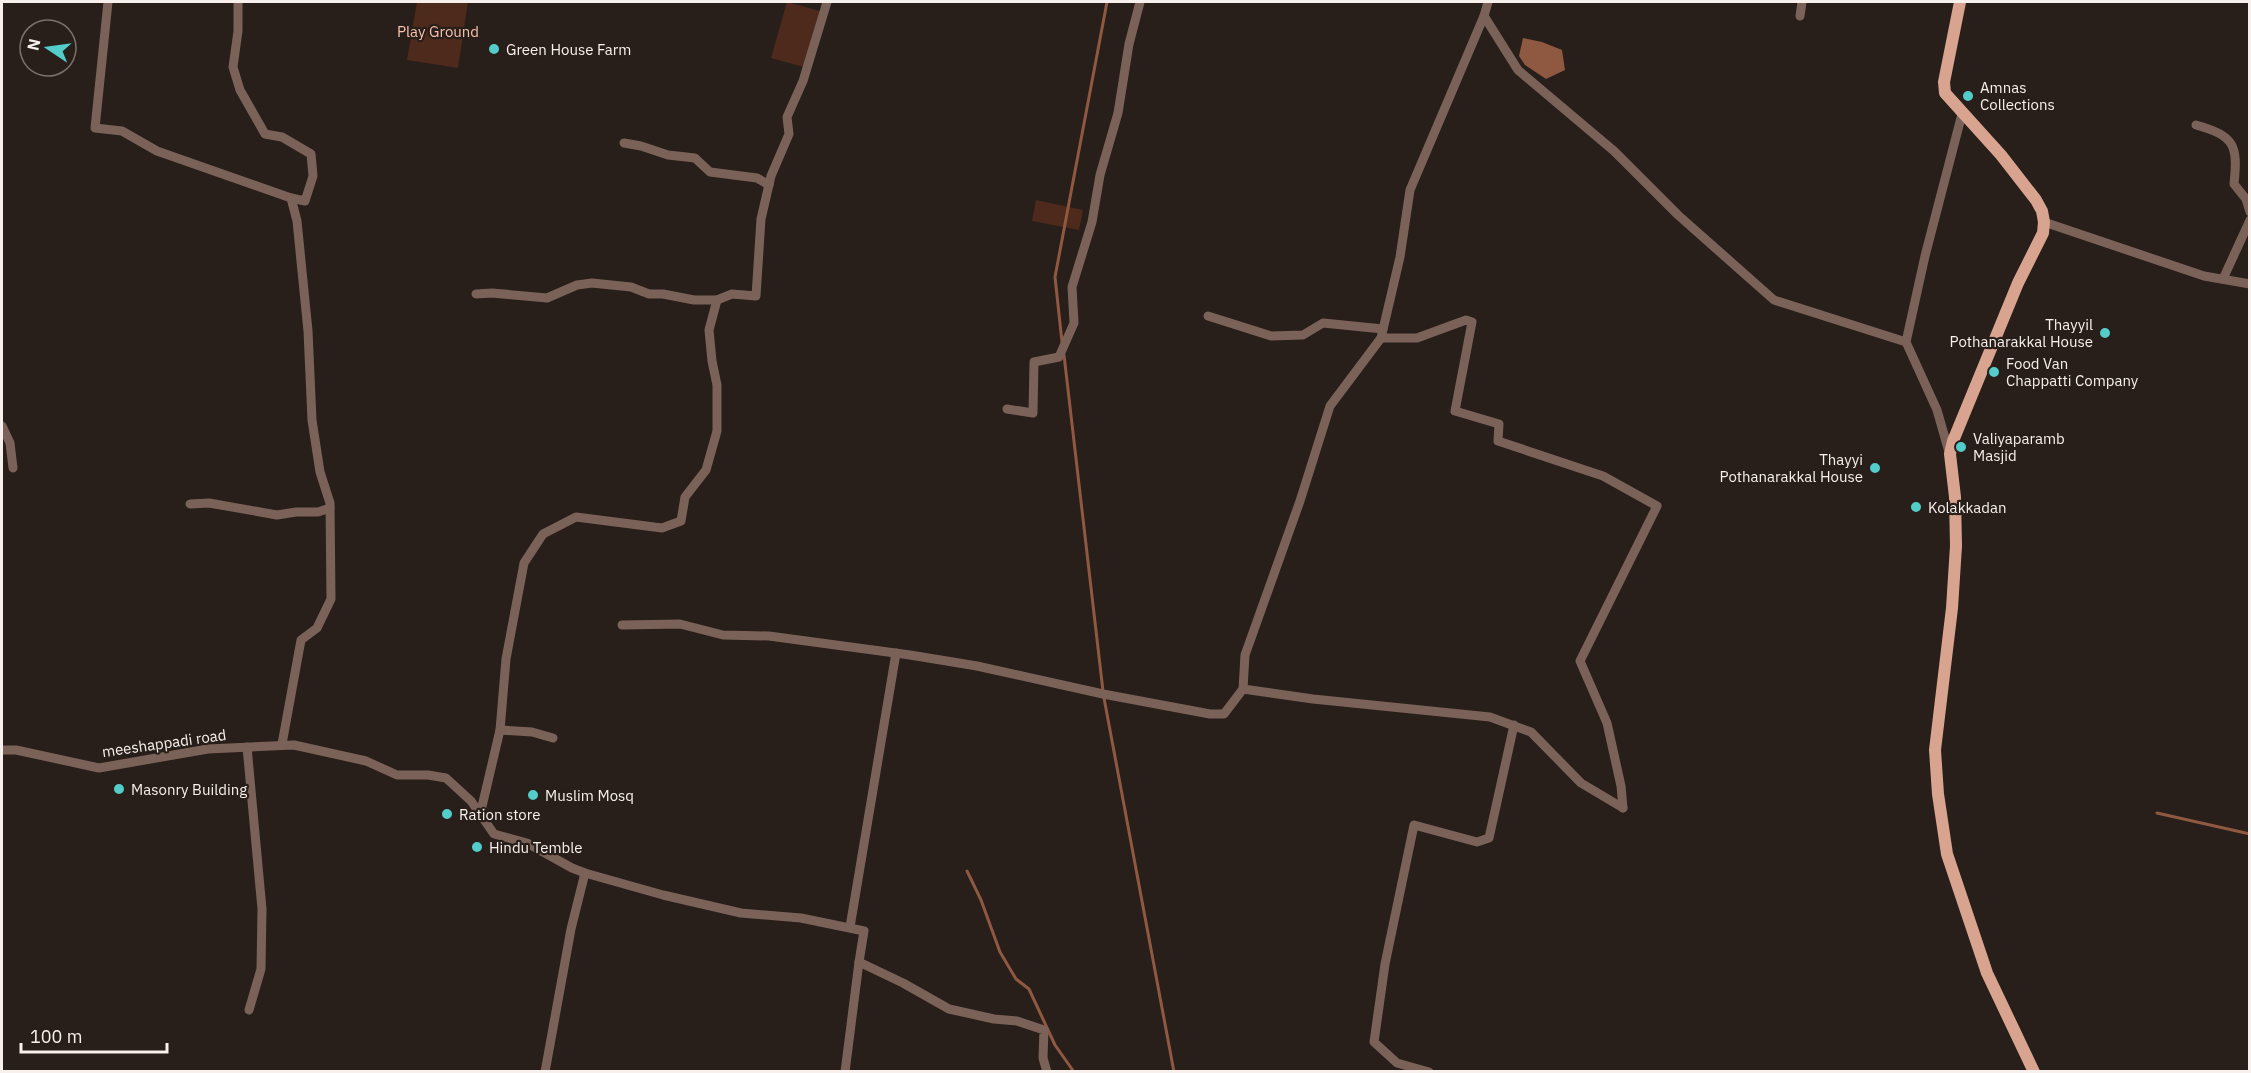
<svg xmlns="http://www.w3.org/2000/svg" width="2251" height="1073" viewBox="0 0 2251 1073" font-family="'IBM Plex Sans',sans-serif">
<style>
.green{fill:#4e2a1c}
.water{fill:#8f5841}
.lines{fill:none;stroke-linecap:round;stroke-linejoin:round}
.stream{stroke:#8f5841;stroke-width:3}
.minor{stroke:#7b6258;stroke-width:9}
.major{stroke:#d8a48f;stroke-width:12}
.poi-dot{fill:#53cdc9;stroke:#281e1a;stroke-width:2}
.labels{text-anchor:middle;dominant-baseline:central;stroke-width:4.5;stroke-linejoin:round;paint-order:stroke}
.park-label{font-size:15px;fill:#f7c2ae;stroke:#281e1a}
.poi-label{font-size:15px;fill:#f7f0ed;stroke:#281e1a;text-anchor:start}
.street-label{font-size:15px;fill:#f7f0ed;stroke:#281e1a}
</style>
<rect width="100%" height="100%" fill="#281e1a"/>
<g class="green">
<path d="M417 2H468L458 68 407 60Z"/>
<path d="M787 2 820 11 804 67 771 58Z"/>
<path d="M1036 200 1083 210 1079 230 1032 221Z"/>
</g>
<path class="water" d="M1523 38 1542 42 1562 50 1565 70 1546 79 1525 65 1519 56Z"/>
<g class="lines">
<g class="stream">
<path d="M1062 342 1055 277 1107 2"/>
<path d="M1064 355 1103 691"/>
<path d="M1104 698 1174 1072"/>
<path d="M2157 813 2250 834"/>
<path d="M967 871 981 900 1000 952 1016 979 1029 989 1055 1045 1074 1072"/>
</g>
<g class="minor">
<path d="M108 2 95 128 122 131 157 151 291 198 297 221 308 331 312 420 320 472 330 503 331 599 317 628 301 640 282 744"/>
<path d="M238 2V31L233 67 240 90 265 134 282 137 311 154 313 176 305 201 291 198"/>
<path d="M1488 2 1484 16 1518 70 1614 151 1678 215 1774 300 1906 342 1937 410 1949 452"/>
<path d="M1800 16 1802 2"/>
<path d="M2196 125C2235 136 2238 145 2234 184L2246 199 2250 212"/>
<path d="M624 143 641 146 668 155 695 158 710 172 757 178 769 185"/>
<path d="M2044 222 2204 276 2250 284"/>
<path d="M2223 279 2250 220"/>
<path d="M476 294 492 293 547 298 577 285 592 283 631 287 649 294H663L694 300H717"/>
<path d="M1208 316 1271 336 1303 335 1323 323 1383 329"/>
<path d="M1381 338H1417L1466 320 1472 322 1455 411 1499 424 1498 441 1603 476 1657 506 1580 661 1607 723 1621 786 1623 808"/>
<path d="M1906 342 1925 256 1962 114"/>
<path d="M1007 409 1033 413 1034 362 1059 357 1074 323 1072 287 1092 222 1100 175 1118 113 1129 44 1140 2"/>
<path d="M2 426 10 443 13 468"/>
<path d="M190 504 209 503 277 515 296 512H318L330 508"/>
<path d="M622 625 680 624 723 635 769 636 910 655 977 666 1103 694 1210 714H1224L1243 689 1245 655 1300 501 1330 406 1381 338 1400 257 1410 190 1484 16"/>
<path d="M1243 689 1313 699 1490 717 1531 732 1581 783 1623 808"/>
<path d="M500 730 532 732 553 738"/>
<path d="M247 747 262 909 261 969 249 1010"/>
<path d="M2 750H16L99 768 208 749 294 745 366 761 397 775H428L446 778 471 801 494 834 527 843 572 868 585 873 663 895 741 913 801 918 864 931 859 962 903 983 949 1009 994 1019 1017 1021 1044 1030 1043 1058 1047 1072"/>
<path d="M480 815 500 730 506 659 524 563 543 534 576 517 662 528 681 521 685 497 706 470 717 431V385L712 361 709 330 717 300 732 294 756 296 761 219 771 176 789 134 787 117 803 81 827 2"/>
<path d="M850 927 896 653"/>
<path d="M545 1072 571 929 585 873"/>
<path d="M845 1072 859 962"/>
<path d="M1429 1072 1397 1063 1374 1042 1385 964 1414 825 1477 842 1489 838 1514 725"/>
</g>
<path class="major" d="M1960 2 1944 82 1945 93 2001 155 2036 200 2042 211 2044 222 2043 233 2018 283 1953 441 1950 454 1955 497 1956 546 1952 608 1935 750 1938 794 1947 854 1987 973 2034 1072"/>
</g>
<g class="poi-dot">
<circle cx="494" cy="49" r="6"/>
<circle cx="1968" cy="96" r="6"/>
<circle cx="2105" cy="333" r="6"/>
<circle cx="1994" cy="372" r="6"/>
<circle cx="1961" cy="447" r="6"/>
<circle cx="1875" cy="468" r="6"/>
<circle cx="1916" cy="507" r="6"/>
<circle cx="119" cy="789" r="6"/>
<circle cx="533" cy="795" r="6"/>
<circle cx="447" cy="814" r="6"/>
<circle cx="477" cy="847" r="6"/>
</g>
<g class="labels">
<g class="park-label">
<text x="438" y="31">Play Ground</text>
</g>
<g class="poi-label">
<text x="506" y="49">Green House Farm</text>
<text x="1980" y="87">Amnas<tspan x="1980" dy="17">Collections</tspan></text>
<text x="2093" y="324" text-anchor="end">Thayyil<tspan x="2093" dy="17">Pothanarakkal House</tspan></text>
<text x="2006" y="363">Food Van<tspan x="2006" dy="17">Chappatti Company</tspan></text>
<text x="1973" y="438">Valiyaparamb<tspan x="1973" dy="17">Masjid</tspan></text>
<text x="1863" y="459" text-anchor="end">Thayyi<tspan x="1863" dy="17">Pothanarakkal House</tspan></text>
<text x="1928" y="507">Kolakkadan</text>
<text x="131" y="789">Masonry Building</text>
<text x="545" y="795">Muslim Mosq</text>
<text x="459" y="814">Ration store</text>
<text x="489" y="847">Hindu Temble</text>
</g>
<g class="street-label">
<text transform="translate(164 743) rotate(-8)">meeshappadi road</text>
</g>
</g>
<rect width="2251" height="1073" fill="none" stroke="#f7f0ed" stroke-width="6"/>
<g transform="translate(48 48) rotate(283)"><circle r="28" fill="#281e1a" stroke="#7b726e" stroke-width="1.5"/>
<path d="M0-4.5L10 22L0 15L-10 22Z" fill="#53cdc9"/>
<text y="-9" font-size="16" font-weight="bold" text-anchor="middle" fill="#f7f0ed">N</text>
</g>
<path d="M21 1043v9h146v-9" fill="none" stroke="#f7f0ed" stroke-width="3"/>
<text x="30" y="1043" font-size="18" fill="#f7f0ed" stroke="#281e1a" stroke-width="4.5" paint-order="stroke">100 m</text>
</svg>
